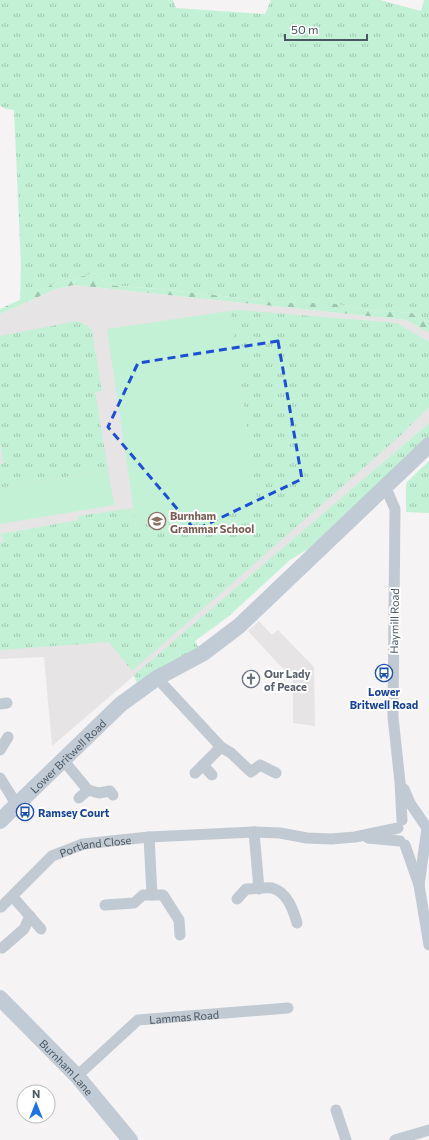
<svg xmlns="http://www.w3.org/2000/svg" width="429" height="1140" viewBox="0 0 429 1140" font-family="Commissioner,sans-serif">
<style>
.education{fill:#e6e4e5}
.grass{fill:url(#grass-tufts)}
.forest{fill:url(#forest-firs)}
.pitch{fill:#c3f1d5}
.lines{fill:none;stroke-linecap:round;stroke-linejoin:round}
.street{stroke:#c1cad2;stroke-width:11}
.secondary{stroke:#c1cbd6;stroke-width:16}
.marked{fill:none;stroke:#1d4ed8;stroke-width:3;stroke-dasharray:8 5;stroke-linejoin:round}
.labels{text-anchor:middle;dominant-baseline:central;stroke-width:4;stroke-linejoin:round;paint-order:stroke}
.education-label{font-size:11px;font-weight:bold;fill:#785e54;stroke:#fff;text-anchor:start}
.street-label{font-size:11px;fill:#4a5661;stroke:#fff}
.worship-label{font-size:11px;font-weight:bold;fill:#5b616d;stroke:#fff;text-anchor:start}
.transit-label{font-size:11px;font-weight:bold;fill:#164399;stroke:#fff}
</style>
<defs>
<pattern id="grass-tufts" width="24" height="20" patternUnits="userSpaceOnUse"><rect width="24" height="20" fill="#c3f1d5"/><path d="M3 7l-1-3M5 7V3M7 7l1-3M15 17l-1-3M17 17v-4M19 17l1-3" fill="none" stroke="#a0c6b0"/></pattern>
<pattern id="forest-firs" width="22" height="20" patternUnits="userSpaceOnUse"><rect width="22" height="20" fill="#c3f1d5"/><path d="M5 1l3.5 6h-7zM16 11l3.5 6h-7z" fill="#a0c6b0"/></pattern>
</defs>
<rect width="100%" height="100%" fill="#f5f3f3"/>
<g class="education">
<path d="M74 285 406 320 429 333V423L52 746 44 657 0 659V314L56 289Z"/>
<path d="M259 621 272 635 278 630 314 667 315 726 293 723V676L289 675 248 631Z"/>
</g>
<g class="grass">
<path d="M0 0H173L176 8 265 14 271 0H380L421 11 424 0H429V322L412 313 368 310 331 303H285L159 289 107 285 95 273 56 283 20 300 21 265 14 110 6 109 0 106Z"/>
<path d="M238 310 397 323 429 342V407L401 435 132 671 109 642 0 650V543L3 542 1 534 79 520 78 516 133 508 136 525 258 507 230 311Z"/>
<path d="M77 321 88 326 92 331 102 391 95 392 108 470 0 488V464H3L0 443V336Z"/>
<path d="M429 423V441L321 541 290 560 229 616 195 641 200 650 138 686 134 675Z"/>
<path d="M429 461V513L406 512V483Z"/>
</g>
<path class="forest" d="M95 273 107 285 159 289 285 303H331L368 310 412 313 429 322V333L406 320 74 285 56 289 0 314V309L56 283Z"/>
<g class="pitch">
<path d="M230 311 258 507 136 525 107 329Z"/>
<path d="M108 470 114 505 0 524V488Z"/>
</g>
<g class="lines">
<g class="street">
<path d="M385 486 395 509 393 717 400 782 402 820"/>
<path d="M157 678 221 747 231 753 251 772 260 765 276 773"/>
<path d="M0 704 7 703"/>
<path d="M0 750 8 737"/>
<path d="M63 760 88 790"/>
<path d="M195 773 203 765"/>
<path d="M212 775 203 765 221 747"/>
<path d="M0 778 17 805"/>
<path d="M404 789 410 803 427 828 419 885"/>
<path d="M79 798 88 790 99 793 110 791 113 795"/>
<path d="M254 832 259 889"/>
<path d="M149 837 152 895"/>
<path d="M368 838 400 841"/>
<path d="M405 845 419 885 429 945"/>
<path d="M13 897 41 929"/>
<path d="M237 899 246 889C254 889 264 887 272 888 287 892 293 909 297 923"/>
<path d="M105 905 134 903 143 895H163L179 920 180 935"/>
<path id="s1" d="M1 907 52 856 83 844 149 837 254 832 280 833 307 838 331 839 355 837 398 828"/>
<path d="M2 948 24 929 30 916"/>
<path id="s2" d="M77 1076 138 1020 288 1008"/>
<path d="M336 1110 346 1140"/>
<path d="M395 1140 429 1130"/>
</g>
<g class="secondary">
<path id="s3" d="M0 821 121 704 157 678 202 654 239 626 429 445"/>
<path id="s4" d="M0 998 77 1076 130 1140"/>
</g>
</g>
<path class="marked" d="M278 341 302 479 195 530 108 427 138 363Z"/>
<defs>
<symbol id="school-ring" viewBox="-11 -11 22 22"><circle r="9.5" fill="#fff" stroke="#8d6e63" stroke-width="1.5"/><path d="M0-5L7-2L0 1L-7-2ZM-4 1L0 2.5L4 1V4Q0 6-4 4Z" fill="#8d6e63"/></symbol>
<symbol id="bus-ring" viewBox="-11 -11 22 22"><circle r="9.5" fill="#fff" stroke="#1a4fb4" stroke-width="1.5"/><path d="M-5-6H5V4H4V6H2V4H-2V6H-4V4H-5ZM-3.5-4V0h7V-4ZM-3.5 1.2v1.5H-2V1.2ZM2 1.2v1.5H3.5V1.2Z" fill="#1a4fb4"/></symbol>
<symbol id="church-ring" viewBox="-11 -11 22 22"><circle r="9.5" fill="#fff" stroke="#6b7280" stroke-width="1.5"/><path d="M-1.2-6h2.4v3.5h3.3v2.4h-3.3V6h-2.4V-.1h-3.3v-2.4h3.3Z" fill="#6b7280"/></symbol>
</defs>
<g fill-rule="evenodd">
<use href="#school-ring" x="147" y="511" width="20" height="20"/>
<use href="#bus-ring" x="374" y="663" width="20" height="20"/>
<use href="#church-ring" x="241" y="669" width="20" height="20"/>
<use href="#bus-ring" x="15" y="802" width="20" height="20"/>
</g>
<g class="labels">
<g class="education-label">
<text x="170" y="515">Burnham<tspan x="170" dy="13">Grammar School</tspan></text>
</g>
<g class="street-label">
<text transform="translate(394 621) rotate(-89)">Haymill Road</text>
<text stroke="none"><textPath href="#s3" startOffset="94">Lower Britwell Road</textPath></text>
<text stroke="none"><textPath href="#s1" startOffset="117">Portland Close</textPath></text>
<text stroke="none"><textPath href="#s2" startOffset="129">Lammas Road</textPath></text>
<text stroke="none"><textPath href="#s4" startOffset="96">Burnham Lane</textPath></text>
</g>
<g class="worship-label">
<text x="264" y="673">Our Lady<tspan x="264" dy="13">of Peace</tspan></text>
</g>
<g class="transit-label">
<text x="384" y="691">Lower<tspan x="384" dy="13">Britwell Road</tspan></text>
<text x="38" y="812" text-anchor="start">Ramsey Court</text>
</g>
</g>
<g transform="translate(36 1104)"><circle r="19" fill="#ffffff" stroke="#b7bbc0"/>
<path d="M0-3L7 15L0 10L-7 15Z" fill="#1a73e8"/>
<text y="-6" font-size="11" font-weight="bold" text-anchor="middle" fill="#4a5661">N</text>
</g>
<path d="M285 34v6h82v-6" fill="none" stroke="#4a5661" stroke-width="2"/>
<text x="291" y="34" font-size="12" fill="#4a5661" stroke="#ffffff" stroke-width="3" paint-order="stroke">50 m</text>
</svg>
